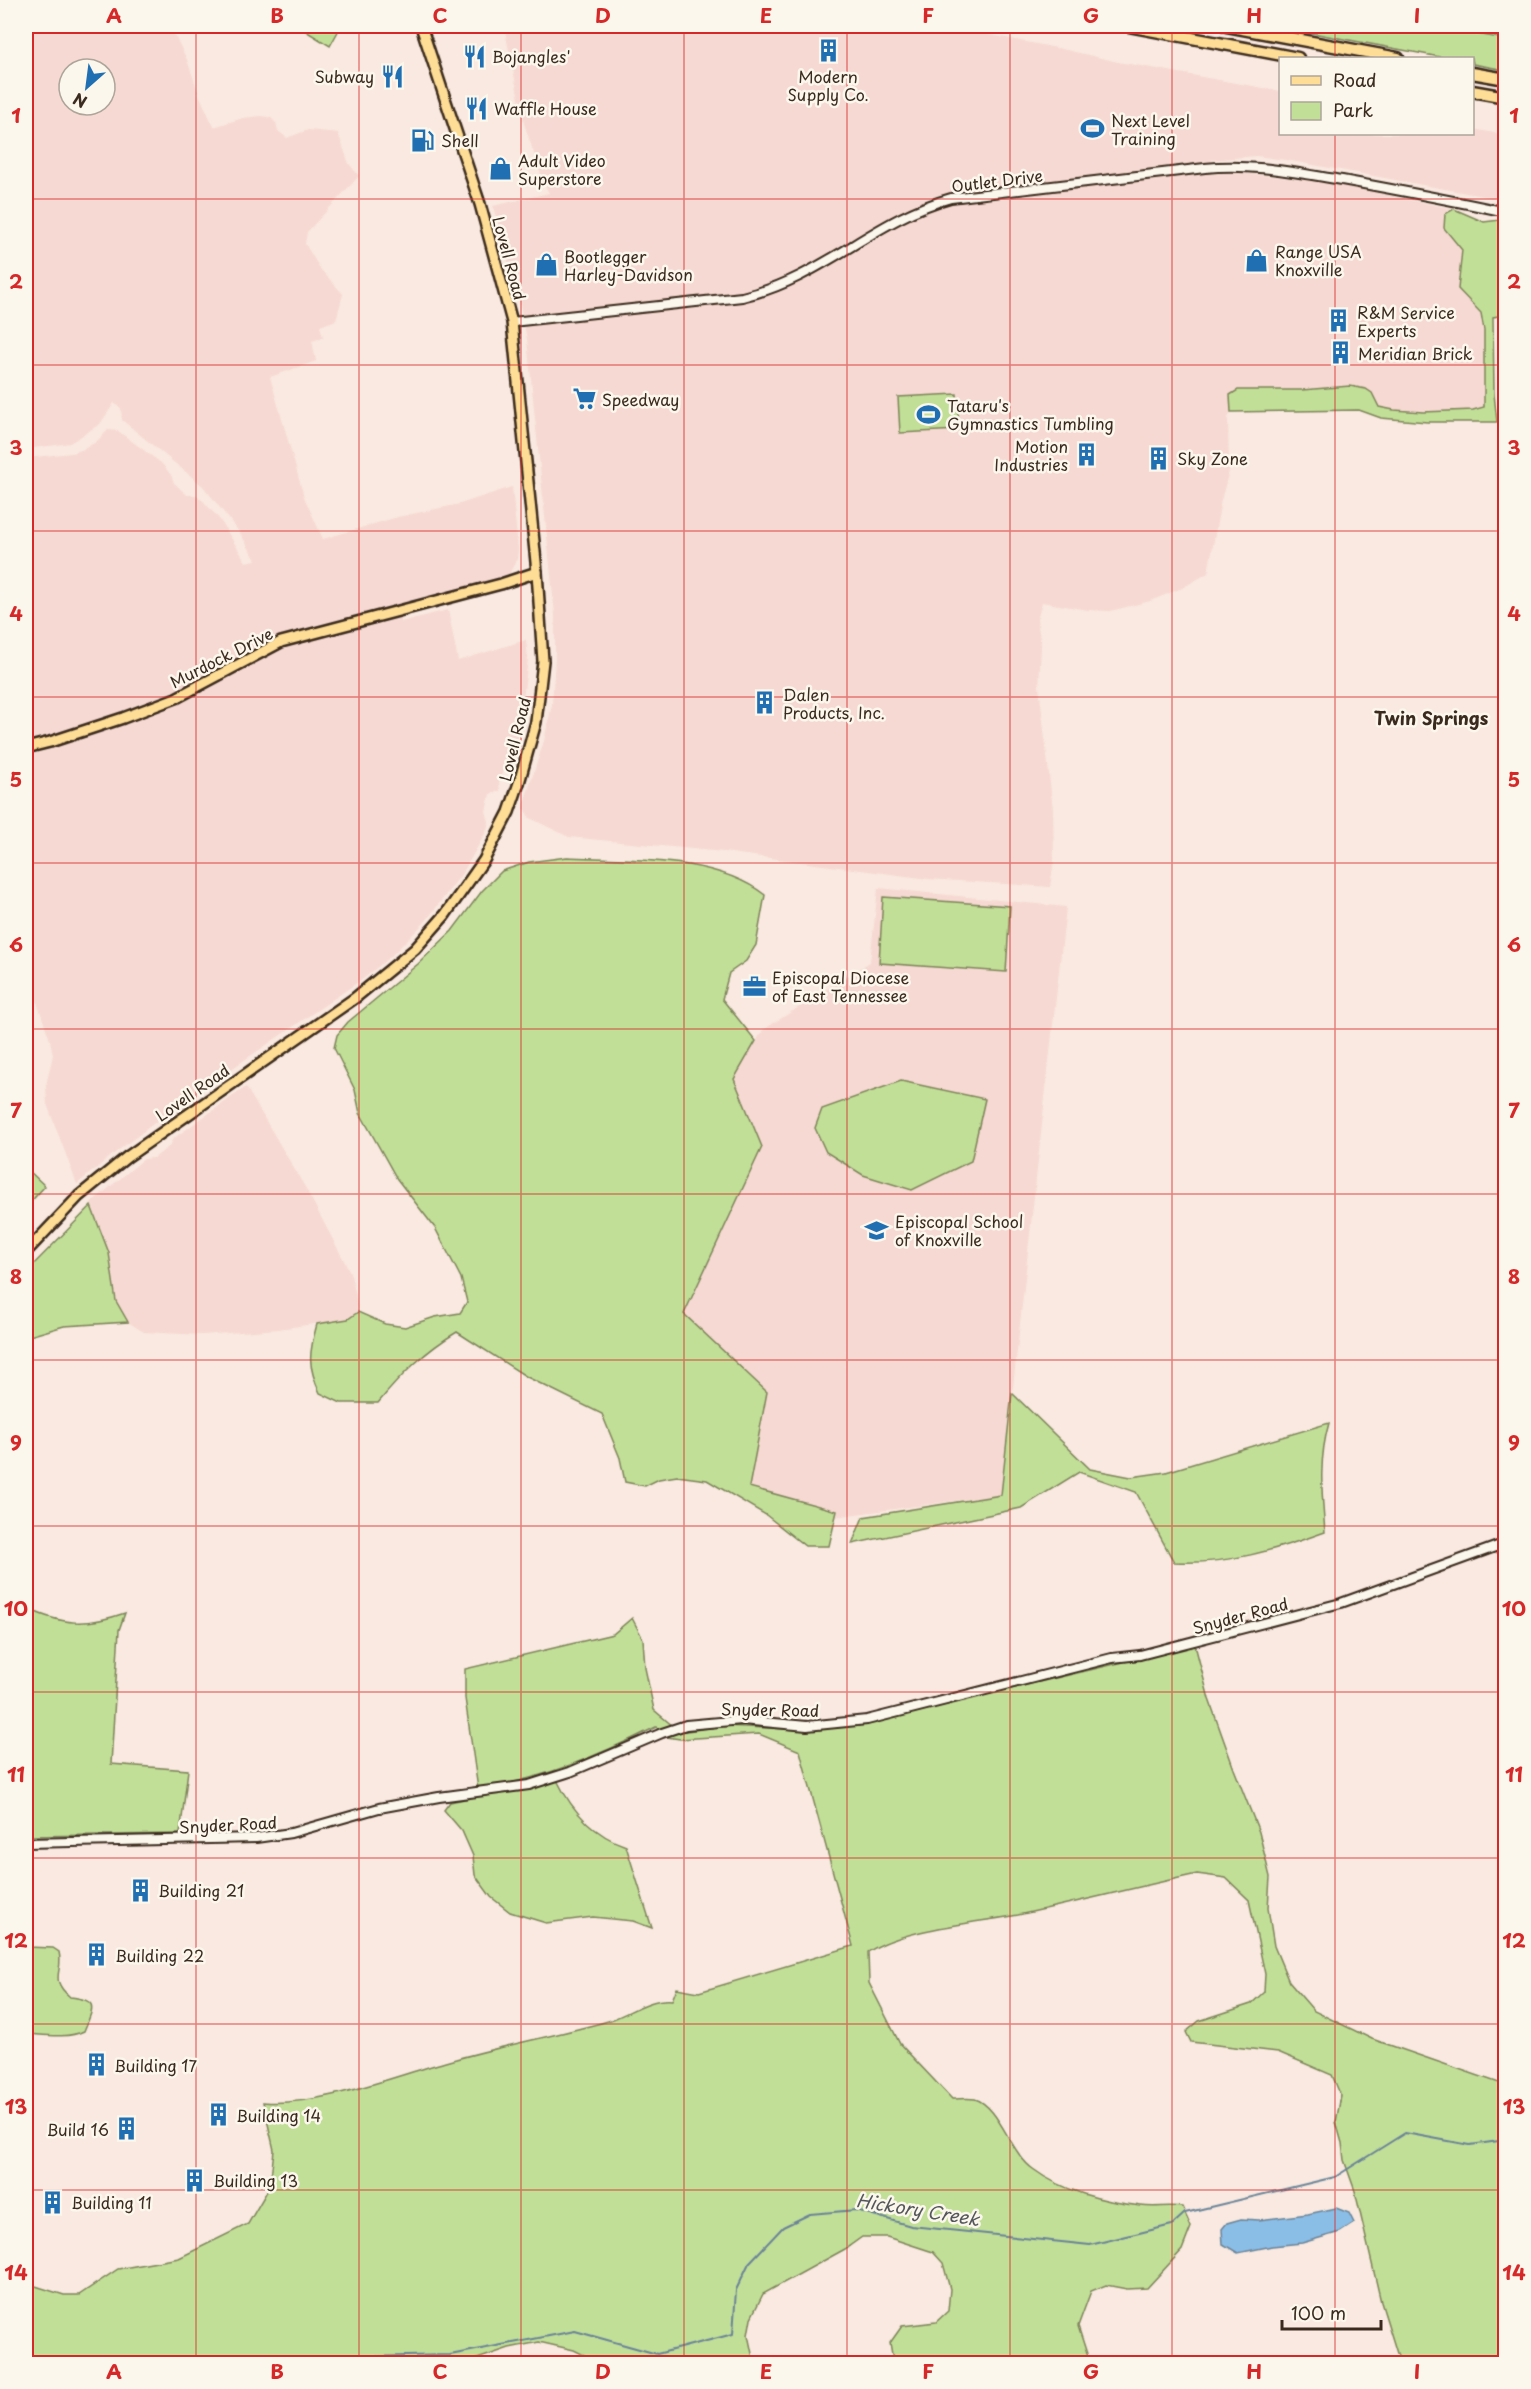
<svg xmlns="http://www.w3.org/2000/svg" width="1531" height="2389" viewBox="0 0 1531 2389" font-family="'Playpen Sans',sans-serif">
<style>
.built{fill:#f6d9d2;fill-rule:evenodd}
.green{fill:#c1df97;stroke:#7e845a;stroke-width:1.5}
.water{fill:#8abee7;stroke:#6a8397;stroke-width:1.5}
.lines{fill:none;stroke-linecap:round;stroke-linejoin:round}
.stream{stroke:#6a8397;stroke-width:2}
.minor-casing{stroke:#3b2a1e;stroke-width:12}
.major-casing{stroke:#3b2a1e;stroke-width:14}
.highway-casing{stroke:#3b2a1e;stroke-width:15}
.minor{stroke:#fbf7ec;stroke-width:8}
.major{stroke:#fedd96;stroke-width:9}
.highway{stroke:#fedd96;stroke-width:10}
.grid{fill:none;stroke:#d62828;stroke-width:1.5;stroke-opacity:0.55}
.labels{text-anchor:middle;dominant-baseline:central;stroke-width:5;stroke-linejoin:round;paint-order:stroke}
.poi-label{font-size:16px;fill:#3b2a1e;stroke:#fbf7ec;text-anchor:start}
.street-label{font-size:16px;fill:#3b2a1e;stroke:#fbf7ec}
.neighbourhood-label{font-size:18px;font-weight:bold;fill:#3b2a1e;stroke:#fbf7ec}
.water-label{font-size:18px;font-style:italic;fill:#53565a;stroke:#fbf7ec}
.neatline{fill:none;stroke:#d62828;stroke-width:2}
.grid-label{font-size:20px;text-anchor:middle;font-weight:bold;fill:#d62828}
</style>
<rect width="100%" height="100%" fill="#f9e9e0"/>
<filter id="ink" filterUnits="userSpaceOnUse"><feTurbulence type="fractalNoise" baseFrequency=".0167" numOctaves="2"/><feDisplacementMap in="SourceGraphic" scale="12" xChannelSelector="R" yChannelSelector="G"/><feConvolveMatrix kernelMatrix="1 2 1 2 8 2 1 2 1" color-interpolation-filters="sRGB"/></filter>
<g filter="url(#ink)">
<g class="built">
<path d="M26 26H170L187 60 200 97 214 127 243 118 262 116 271 118 276 123 278 131 287 138 308 130 338 133 349 164 359 176 307 232 305 244 321 270 343 294 336 320 320 326 323 337 312 341 316 361 270 377 304 497 323 539 398 517 460 504 512 487 518 549 517 559 509 574 491 581 401 604V622L448 610 458 661 526 640 528 658 520 724 515 746 499 782 500 791 490 794 486 811 489 822 486 832 463 872 425 922 391 956 364 978 173 1109 116 1152 77 1184 47 1104 46 1086 53 1055 50 1040 26 970V458L72 453 84 449 96 442 108 430 118 431 161 463 171 475 174 483 187 495H195L203 501 220 520 246 562 256 560 240 533 203 486 122 420 121 408 114 403 100 424 70 443 26 449ZM69 69H105V105H69Z"/>
<path d="M504 26H943L1062 49 1118 62 1280 91V134H1472L1473 129 1505 135V200L1286 160 1256 156 1211 160 1212 174 1230 172 1320 181 1454 209 1484 222 1497 422H1427L1381 418 1359 410 1231 412 1228 418 1229 471 1221 500 1208 573 1182 588 1150 601 1110 611 1088 610 1042 602 1037 620 1041 645 1039 686 1053 810 1054 860 1050 887 929 879 724 852 569 837 530 818 524 809 525 800 544 741 552 705 555 659V615L527 339 520 305 493 206 549 193 543 181 524 123Z"/>
<path d="M1410 26H1505V44Z"/>
<path d="M878 888 1066 907 1001 1495 833 1517 748 1487 767 1392 684 1314 762 1147 734 1079 763 1030 870 962Z"/>
<path d="M246 1087 306 1189 350 1272 356 1296 358 1312 348 1319 278 1329 202 1335 144 1332 128 1322 116 1301 109 1253 91 1206 92 1202 144 1159 154 1158 171 1145 172 1140 177 1136Z"/>
</g>
<g class="green">
<path d="M306 26H341L330 46 304 30Z"/>
<path d="M1275 26H1432L1505 39V70L1473 64 1472 58H1445Z"/>
<path d="M1454 209 1484 222 1500 220 1505 222V315L1493 317 1494 394 1497 422H1427L1381 418 1359 410 1231 412 1230 395 1238 390H1302L1350 386 1366 389 1372 393 1379 407 1394 410 1423 412 1473 410 1484 407V330L1481 313 1458 289 1462 250 1444 228 1445 214Z"/>
<path d="M957 394 959 430 900 433 898 397Z"/>
<path d="M567 857C628 860 716 856 765 895L756 945 746 961 729 973 722 999 756 1041 734 1079 762 1147 684 1314 767 1392 749 1487 837 1511 829 1546H805L766 1515 707 1480 677 1476 659 1479 645 1486 625 1482 620 1458 602 1414 527 1377 457 1332C425 1351 402 1374 378 1403H341L320 1393C307 1365 309 1353 317 1324L348 1319 358 1312 385 1324 405 1327 435 1317 460 1313 467 1302 461 1278 435 1228 397 1179 360 1113 355 1090 334 1048 337 1035 348 1022 418 964 452 931 482 891 502 871 529 862Z"/>
<path d="M883 897 1010 906 1006 972 879 963Z"/>
<path d="M901 1081 985 1099 971 1161 912 1190 863 1175 826 1152 815 1128 822 1109Z"/>
<path d="M26 1168 45 1186 26 1207Z"/>
<path d="M91 1206 109 1253 116 1301 128 1322 64 1326 26 1337V1272Z"/>
<path d="M1012 1393 1090 1469 1131 1477 1166 1472 1329 1423C1318 1460 1322 1495 1325 1532 1275 1550 1227 1565 1174 1562L1136 1492 1079 1472 1021 1508 852 1544 863 1517 1001 1495Z"/>
<path d="M26 1608C63 1625 85 1627 125 1613L119 1630 111 1764 188 1770 180 1834 26 1836Z"/>
<path d="M632 1618 643 1639 645 1668 654 1710 680 1732 724 1726 808 1730 845 1726 905 1714 1195 1645 1209 1699 1234 1769 1259 1832 1270 1877 1268 1908 1274 1946 1289 1982 1314 2011 1372 2039 1505 2085V2363H1400L1381 2302 1355 2191 1344 2160 1342 2143 1336 2122 1341 2096 1332 2075 1278 2052 1191 2042 1186 2032 1199 2021 1251 2004 1264 1992 1265 1974 1249 1900 1226 1878 1197 1874C1137 1887 1078 1902 1018 1915 975 1923 902 1929 868 1952L869 1983 900 2044 952 2099C959 2099 968 2098 975 2099 999 2106 1011 2154 1033 2169 1062 2191 1105 2202 1141 2206 1155 2208 1168 2205 1182 2207L1191 2227 1182 2250 1147 2288 1127 2289 1106 2285 1091 2291 1078 2326 1089 2360 1096 2363H896L893 2360 890 2343 902 2326 936 2322 948 2311 950 2289 943 2263 933 2252 887 2237H862L845 2249 763 2294 751 2318 748 2335 754 2363H600L574 2350 539 2342 509 2348 463 2364H405L383 2360 364 2361 359 2364 31 2363 26 2361V2283L64 2295H79L118 2269 179 2258 248 2224 270 2186 274 2150 263 2102C318 2107 394 2076 449 2061 501 2046 555 2036 608 2021 629 2014 649 1998 672 2000L677 1988 699 1992 853 1946 800 1751 759 1734 680 1739 667 1737 656 1727C600 1755 541 1780 478 1789L465 1698V1669L613 1634Z"/>
<path d="M557 1780C572 1811 593 1835 626 1846L652 1928 633 1921 593 1917 546 1923 510 1912 491 1897 475 1875 473 1856 462 1831 444 1810 450 1802Z"/>
<path d="M26 1947 53 1948 59 1952C64 1972 48 1978 70 1997 100 2000 93 2008 84 2031 67 2039 45 2035 26 2034Z"/>
</g>
<path class="water" d="M1336 2208 1349 2213 1354 2223 1340 2232 1302 2243 1272 2246 1238 2253 1223 2244 1222 2229 1227 2223 1241 2219 1259 2220 1308 2214Z"/>
<g class="lines">
<path class="stream" d="M350 2364 362 2357 450 2355 575 2331 657 2354 733 2334 736 2290 749 2263 783 2227 810 2214 856 2210 911 2226 1090 2245 1172 2225 1185 2213 1335 2177 1405 2133 1470 2145 1506 2140"/>
<defs>
<g id="minor">
<path d="M512 322 742 297C822 279 874 219 951 198L1205 168C1252 163 1297 173 1342 180 1397 190 1451 200 1506 212"/>
<path d="M26 1843 256 1838 291 1833 379 1808 439 1797 529 1785 570 1772 662 1733 686 1725 742 1720 807 1726 867 1720 1112 1658 1140 1655 1341 1603 1506 1543"/>
</g>
<g id="major">
<path d="M26 748 50 742 123 718 176 698 281 642 501 584 537 572"/>
<path d="M26 1252 79 1196 127 1157 355 998 415 949 445 915 484 860 509 812 519 783 536 722 543 661 537 572 512 322 480 204 421 26"/>
</g>
<g id="highway">
<path d="M1128 26 1298 58"/>
<path d="M1226 26 1398 58"/>
<path d="M1472 73 1506 79"/>
<path d="M1472 91 1506 97"/>
</g>
</defs>
<use href="#minor" class="minor-casing"/>
<use href="#major" class="major-casing"/>
<use href="#highway" class="highway-casing"/>
<use href="#minor" class="minor"/>
<use href="#major" class="major"/>
<use href="#highway" class="highway"/>
</g>
</g>
<path class="grid" d="M196 26V2364M359 26V2364M521 26V2364M684 26V2364M847 26V2364M1010 26V2364M1172 26V2364M1335 26V58M1335 134V2364M26 199H1506M26 365H1506M26 531H1506M26 697H1506M26 863H1506M26 1029H1506M26 1194H1506M26 1360H1506M26 1526H1506M26 1692H1506M26 1858H1506M26 2024H1506M26 2190H1506"/>
<defs>
<symbol id="building-bare" viewBox="-9 -9 18 18"><path d="M-4-6H4V6H1V3H-1V6H-4ZM-2.5-4.3h1.7v1.8h-1.7ZM.8-4.3h1.7v1.8H.8ZM-2.5-1h1.7V.8h-1.7ZM.8-1h1.7V.8H.8Z" fill="#1f6fb2" stroke="#fbf7ec" stroke-width="2.5" paint-order="stroke"/></symbol>
<symbol id="restaurant-bare" viewBox="-9 -9 18 18"><path d="M-5-6h1v4h1v-4h1v4h1v-4h1v5L-1.5 .5V6h-2V.5L-5-1ZM5-6V6H3V1.5H1.5Q1.5-4 5-6Z" fill="#1f6fb2" stroke="#fbf7ec" stroke-width="2.5" paint-order="stroke"/></symbol>
<symbol id="stadium-bare" viewBox="-9 -9 18 18"><path d="M0-5a6.5 5 0 1 0 0 10a6.5 5 0 1 0 0-10ZM-3.5-1.8h7v3.6h-7Z" fill="#1f6fb2" stroke="#fbf7ec" stroke-width="2.5" paint-order="stroke"/></symbol>
<symbol id="fuel-bare" viewBox="-9 -9 18 18"><path d="M-5.5-6h7V0h2V4h1.3V-2.5L3-4.5l.8-.8L6-3V5H2.5V1h-1V6h-7ZM-4.2-4.7v3.2H.2V-4.7Z" fill="#1f6fb2" stroke="#fbf7ec" stroke-width="2.5" paint-order="stroke"/></symbol>
<symbol id="shop-bare" viewBox="-9 -9 18 18"><path d="M-5-2.5h2.3a2.7 3.5 0 0 1 5.4 0H5L5.5 6h-11ZM-1.5-2.5h3a1.5 2.3 0 0 0-3 0Z" fill="#1f6fb2" stroke="#fbf7ec" stroke-width="2.5" paint-order="stroke"/></symbol>
<symbol id="supermarket-bare" viewBox="-9 -9 18 18"><path d="M-6-5.5h2.5l.6 2H6L4.5 2H-2.5L-4.4-4H-6ZM-1.5 3.2a1.3 1.3 0 1 0 .1 0ZM3 3.2a1.3 1.3 0 1 0 .1 0Z" fill="#1f6fb2" stroke="#fbf7ec" stroke-width="2.5" paint-order="stroke"/></symbol>
<symbol id="office-bare" viewBox="-9 -9 18 18"><path d="M-6-3h4V-5.5h4V-3h4V5H-6ZM-1-4.5V-3h2v-1.5ZM-6 0V1H6V0Z" fill="#1f6fb2" stroke="#fbf7ec" stroke-width="2.5" paint-order="stroke"/></symbol>
<symbol id="school-bare" viewBox="-9 -9 18 18"><path d="M0-5L7-2L0 1L-7-2ZM-4 1L0 2.5L4 1V4Q0 6-4 4Z" fill="#1f6fb2" stroke="#fbf7ec" stroke-width="2.5" paint-order="stroke"/></symbol>
</defs>
<g fill-rule="evenodd">
<use href="#building-bare" x="812" y="34" width="33" height="33"/>
<use href="#restaurant-bare" x="458" y="40" width="33" height="33"/>
<use href="#restaurant-bare" x="376" y="60" width="33" height="33"/>
<use href="#restaurant-bare" x="460" y="92" width="33" height="33"/>
<use href="#stadium-bare" x="1076" y="112" width="33" height="33"/>
<use href="#fuel-bare" x="406" y="124" width="33" height="33"/>
<use href="#shop-bare" x="484" y="152" width="33" height="33"/>
<use href="#shop-bare" x="1240" y="244" width="33" height="33"/>
<use href="#shop-bare" x="530" y="248" width="33" height="33"/>
<use href="#building-bare" x="1322" y="304" width="33" height="33"/>
<use href="#building-bare" x="1324" y="336" width="33" height="33"/>
<use href="#supermarket-bare" x="568" y="382" width="33" height="33"/>
<use href="#stadium-bare" x="912" y="398" width="33" height="33"/>
<use href="#building-bare" x="1070" y="438" width="33" height="33"/>
<use href="#building-bare" x="1142" y="442" width="33" height="33"/>
<use href="#building-bare" x="748" y="686" width="33" height="33"/>
<use href="#office-bare" x="738" y="970" width="33" height="33"/>
<use href="#school-bare" x="860" y="1214" width="33" height="33"/>
<use href="#building-bare" x="124" y="1874" width="33" height="33"/>
<use href="#building-bare" x="80" y="1938" width="33" height="33"/>
<use href="#building-bare" x="80" y="2048" width="33" height="33"/>
<use href="#building-bare" x="202" y="2098" width="33" height="33"/>
<use href="#building-bare" x="110" y="2112" width="33" height="33"/>
<use href="#building-bare" x="178" y="2164" width="33" height="33"/>
<use href="#building-bare" x="36" y="2186" width="33" height="33"/>
</g>
<g class="labels">
<g class="poi-label">
<text x="492" y="56">Bojangles'</text>
<text x="374" y="76" text-anchor="end">Subway</text>
<text x="828" y="76" text-anchor="middle">Modern<tspan x="828" dy="18">Supply Co.</tspan></text>
<text x="494" y="108">Waffle House</text>
<text x="1111" y="120">Next Level<tspan x="1111" dy="18">Training</tspan></text>
<text x="441" y="140">Shell</text>
<text x="518" y="160">Adult Video<tspan x="518" dy="18">Superstore</tspan></text>
<text x="1275" y="251">Range USA<tspan x="1275" dy="18">Knoxville</tspan></text>
<text x="564" y="256">Bootlegger<tspan x="564" dy="18">Harley-Davidson</tspan></text>
<text x="1357" y="312">R&amp;M Service<tspan x="1357" dy="18">Experts</tspan></text>
<text x="1358" y="353">Meridian Brick</text>
<text x="602" y="399">Speedway</text>
<text x="947" y="405">Tataru's<tspan x="947" dy="18">Gymnastics Tumbling</tspan></text>
<text x="1068" y="446" text-anchor="end">Motion<tspan x="1068" dy="18">Industries</tspan></text>
<text x="1177" y="458">Sky Zone</text>
<text x="783" y="694">Dalen<tspan x="783" dy="18">Products, Inc.</tspan></text>
<text x="772" y="977">Episcopal Diocese<tspan x="772" dy="18">of East Tennessee</tspan></text>
<text x="895" y="1221">Episcopal School<tspan x="895" dy="18">of Knoxville</tspan></text>
<text x="158" y="1890">Building 21</text>
<text x="115" y="1955">Building 22</text>
<text x="114" y="2065">Building 17</text>
<text x="236" y="2115">Building 14</text>
<text x="109" y="2129" text-anchor="end">Build 16</text>
<text x="213" y="2180">Building 13</text>
<text x="71" y="2202">Building 11</text>
</g>
<g class="street-label">
<text transform="translate(997 180) rotate(-7)">Outlet Drive</text>
<text transform="translate(510 258) rotate(75)">Lovell Road</text>
<text transform="translate(221 657) rotate(-27)">Murdock Drive</text>
<text transform="translate(514 739) rotate(-76)">Lovell Road</text>
<text transform="translate(192 1092) rotate(-35)">Lovell Road</text>
<text transform="translate(1240 1615) rotate(-15)">Snyder Road</text>
<text transform="translate(770 1709) rotate(1)">Snyder Road</text>
<text transform="translate(228 1824) rotate(-3)">Snyder Road</text>
</g>
<g class="neighbourhood-label">
<text x="1431" y="717">Twin Springs</text>
</g>
<g class="water-label">
<text transform="translate(918 2209) rotate(9)">Hickory Creek</text>
</g>
</g>
<rect width="1531" height="2389" fill="none" stroke="#fbf7ec" stroke-width="66"/>
<rect x="1279" y="57" width="195" height="78" fill="#fbf7ec" stroke="#aea59a" stroke-width="1.5"/>
<rect x="1291" y="76" width="30" height="9" fill="#fedd96" stroke="#aea59a" stroke-width="1.5"/>
<text x="1333" y="87" font-size="18" fill="#3b2a1e">Road</text>
<rect x="1291" y="102" width="30" height="18" fill="#c1df97" stroke="#aea59a" stroke-width="1.5"/>
<text x="1333" y="117" font-size="18" fill="#3b2a1e">Park</text>
<g transform="translate(87 87) rotate(208)"><circle r="28" fill="#fbf7ec" stroke="#aea59a" stroke-width="1.5"/>
<path d="M0-4.5L10 22L0 15L-10 22Z" fill="#1f6fb2"/>
<text y="-9" font-size="16" font-weight="bold" text-anchor="middle" fill="#3b2a1e">N</text>
</g>
<path d="M1282 2320v9h99v-9" fill="none" stroke="#3b2a1e" stroke-width="3"/>
<text x="1291" y="2320" font-size="18" fill="#3b2a1e" stroke="#fbf7ec" stroke-width="4.5" paint-order="stroke">100 m</text>
<rect x="33" y="33" width="1465" height="2323" class="neatline"/>
<g class="grid-label">
<text x="114" y="23">A</text>
<text x="277" y="23">B</text>
<text x="440" y="23">C</text>
<text x="603" y="23">D</text>
<text x="766" y="23">E</text>
<text x="928" y="23">F</text>
<text x="1091" y="23">G</text>
<text x="1254" y="23">H</text>
<text x="1417" y="23">I</text>
<text x="16" y="123">1</text>
<text x="1514" y="123">1</text>
<text x="16" y="289">2</text>
<text x="1514" y="289">2</text>
<text x="16" y="455">3</text>
<text x="1514" y="455">3</text>
<text x="16" y="621">4</text>
<text x="1514" y="621">4</text>
<text x="16" y="787">5</text>
<text x="1514" y="787">5</text>
<text x="16" y="952">6</text>
<text x="1514" y="952">6</text>
<text x="16" y="1118">7</text>
<text x="1514" y="1118">7</text>
<text x="16" y="1284">8</text>
<text x="1514" y="1284">8</text>
<text x="16" y="1450">9</text>
<text x="1514" y="1450">9</text>
<text x="16" y="1616">10</text>
<text x="1514" y="1616">10</text>
<text x="16" y="1782">11</text>
<text x="1514" y="1782">11</text>
<text x="16" y="1948">12</text>
<text x="1514" y="1948">12</text>
<text x="16" y="2114">13</text>
<text x="1514" y="2114">13</text>
<text x="16" y="2280">14</text>
<text x="1514" y="2280">14</text>
<text x="114" y="2379">A</text>
<text x="277" y="2379">B</text>
<text x="440" y="2379">C</text>
<text x="603" y="2379">D</text>
<text x="766" y="2379">E</text>
<text x="928" y="2379">F</text>
<text x="1091" y="2379">G</text>
<text x="1254" y="2379">H</text>
<text x="1417" y="2379">I</text>
</g>
</svg>
